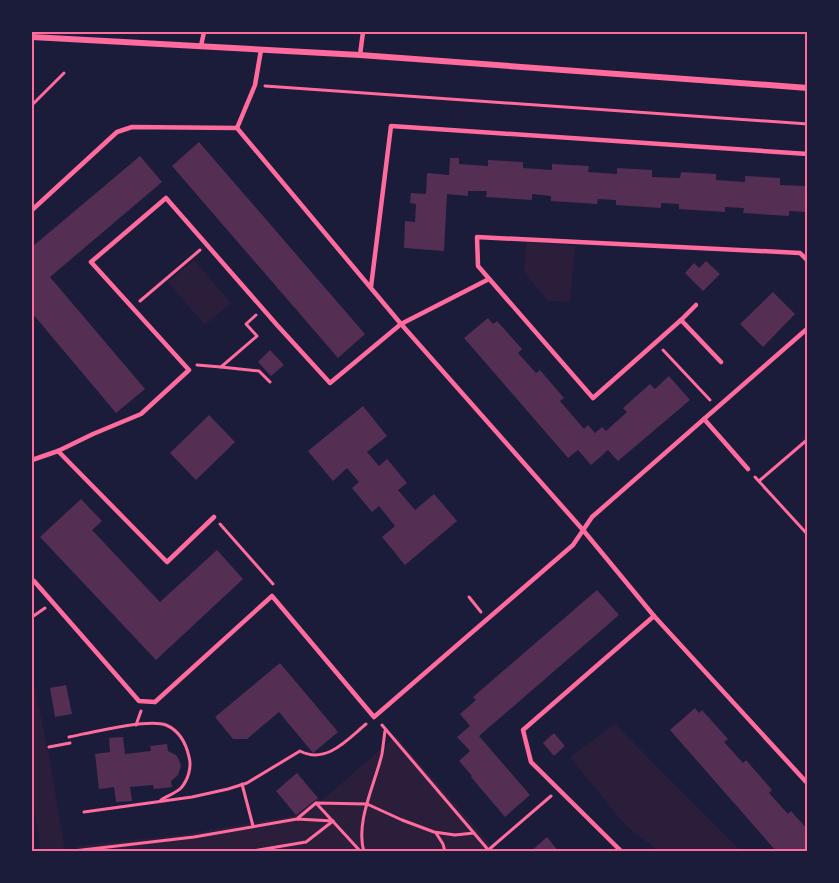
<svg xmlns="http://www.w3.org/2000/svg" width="839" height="883" viewBox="0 0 839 883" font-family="Manrope,sans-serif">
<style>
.green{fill:#2a1e3b}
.building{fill:#542f53}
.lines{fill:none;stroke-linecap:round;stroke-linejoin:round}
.path{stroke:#ff6b9d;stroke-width:3}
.service{stroke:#ff6b9d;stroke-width:4.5}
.minor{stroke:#ff6b9d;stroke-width:6}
.neatline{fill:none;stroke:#ff6b9d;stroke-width:2}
</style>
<rect width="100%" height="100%" fill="#1b1b3a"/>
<g class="green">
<path d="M526 242 575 246 570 302 548 301 524 272Z"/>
<path d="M194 260 231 303 205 325 168 282Z"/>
<path d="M32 675 50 761 65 851H41L32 798Z"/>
<path d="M615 724 741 851H659L626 826 570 757Z"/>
<path d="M396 736 496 851 77 852 76 846 188 834 296 815 318 798 321 801Z"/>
</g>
<g class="building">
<path d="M199 142 365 334 338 358 172 166Z"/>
<path d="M140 156 162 182 50 277 145 389 116 413 32 313V247Z"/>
<path d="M450 158H459V164L488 166V160L523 162V168L552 170V164L589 166 588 172 617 174V168L652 170V177L680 178 681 172 716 174V180L745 182V176L780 178V185L808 186V212L789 211V216L743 213 744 208 725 207V212L679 209V204L661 203V208L616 205V200L598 199 597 204 551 201V196L532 194V200L486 197 487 191H468V196L447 194 444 251 404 248 405 221 415 222 416 204 410 203 411 193 426 194 427 173 449 175Z"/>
<path d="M706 261 720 274 703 291 685 273 694 263 699 268Z"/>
<path d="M773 292 795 314 763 347 740 324Z"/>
<path d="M488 318 493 324 497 321 522 349 518 353 536 373 540 370 564 398 560 401 584 429 588 425 595 433 602 427 606 431 627 412 623 408 650 384 655 389 669 376 690 400 618 461 608 450 591 465 578 450 568 458 464 338Z"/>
<path d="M270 350 284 365 271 376 258 362Z"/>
<path d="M363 406 387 436 367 452 379 466 387 459 407 483 398 490 415 510 434 494 457 521 405 565 382 537 395 526 379 506 372 512 352 488 359 482 347 468 333 481 308 451Z"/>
<path d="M209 415 235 442 196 480 170 453Z"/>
<path d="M81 499 102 521 92 530 160 602 217 550 243 579 156 660 40 537Z"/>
<path d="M597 590 619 615 479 736 530 795 505 817 471 777 472 776 459 761 470 751 457 737 470 726 460 714 476 700 473 697Z"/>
<path d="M280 663 338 732 313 753 279 712 247 739H233L215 717Z"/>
<path d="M66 685 72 714 55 717 50 688Z"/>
<path d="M695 708 699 713 702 710 728 739 724 742 743 763 746 760 772 790 769 793 788 814 791 811 808 830V852H777L670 730Z"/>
<path d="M554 733 565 746 554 756 543 743Z"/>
<path d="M123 737 125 754 151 751 150 746 167 744 168 751 176 755 179 760 181 766 178 775 171 781 172 787 154 789 153 785 130 787 132 801 116 802 114 787 99 789 95 754 110 752 109 738Z"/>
<path d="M297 773 318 798 296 815 276 791Z"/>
<path d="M547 837 559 852H530Z"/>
</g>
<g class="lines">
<g class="path">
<path d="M265 86 808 124"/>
<path d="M32 105 64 73"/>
<path d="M140 301 200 250"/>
<path d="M663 350 710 400"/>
<path d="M197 365 221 367 257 336 246 324 256 315"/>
<path d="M221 367 259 371 270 382"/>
<path d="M755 477 808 535"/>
<path d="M759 481 808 439"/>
<path d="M220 524 273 584"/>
<path d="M469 597 481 612"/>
<path d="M32 617 45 608"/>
<path d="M136 725 141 711"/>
<path d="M382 725 490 852"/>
<path d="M69 737C89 733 148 718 166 725 180 731 186 743 189 757 192 767 188 780 181 788 176 793 167 796 161 800"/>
<path d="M49 747 70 743"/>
<path d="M242 784 253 826"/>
<path d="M316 803 361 852"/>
<path d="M84 812 192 797 228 789 247 783 300 751C326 765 348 739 366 724"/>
<path d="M298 818 316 803 367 804 402 820 434 832 455 835 474 833"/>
<path d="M436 833 443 844 445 852"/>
<path d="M65 852 194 837 297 819 333 821"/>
<path d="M247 852 306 842 333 821"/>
<path d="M364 852C355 822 375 784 382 754 383 747 384 738 385 731"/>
<path d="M486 852 551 796"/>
</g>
<g class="service">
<path d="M201 46 204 32"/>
<path d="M360 55 363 32"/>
<path d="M237 128 255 85 261 50"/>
<path d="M32 210 117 132 132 127 237 128 401 324 330 383 277 325 166 198 91 262 189 370 141 414 93 434 58 451 32 460"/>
<path d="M489 279 401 324 583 530 654 616 808 784"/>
<path d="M371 287 391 126 808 154"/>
<path d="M681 320 696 305"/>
<path d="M721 362 681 320 593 398 478 266 477 237 800 253 808 261"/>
<path d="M704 419 748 469"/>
<path d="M58 451 167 562 214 517"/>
<path d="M32 580 34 581 139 701 155 702 272 596 374 717 573 545 592 517 808 328"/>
<path d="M622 852 531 762 523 730 654 616"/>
</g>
<path class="minor" d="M32 37 360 55 808 88"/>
</g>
<rect width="839" height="883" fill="none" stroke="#1b1b3a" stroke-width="66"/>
<rect x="33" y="33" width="773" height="817" class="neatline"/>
</svg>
